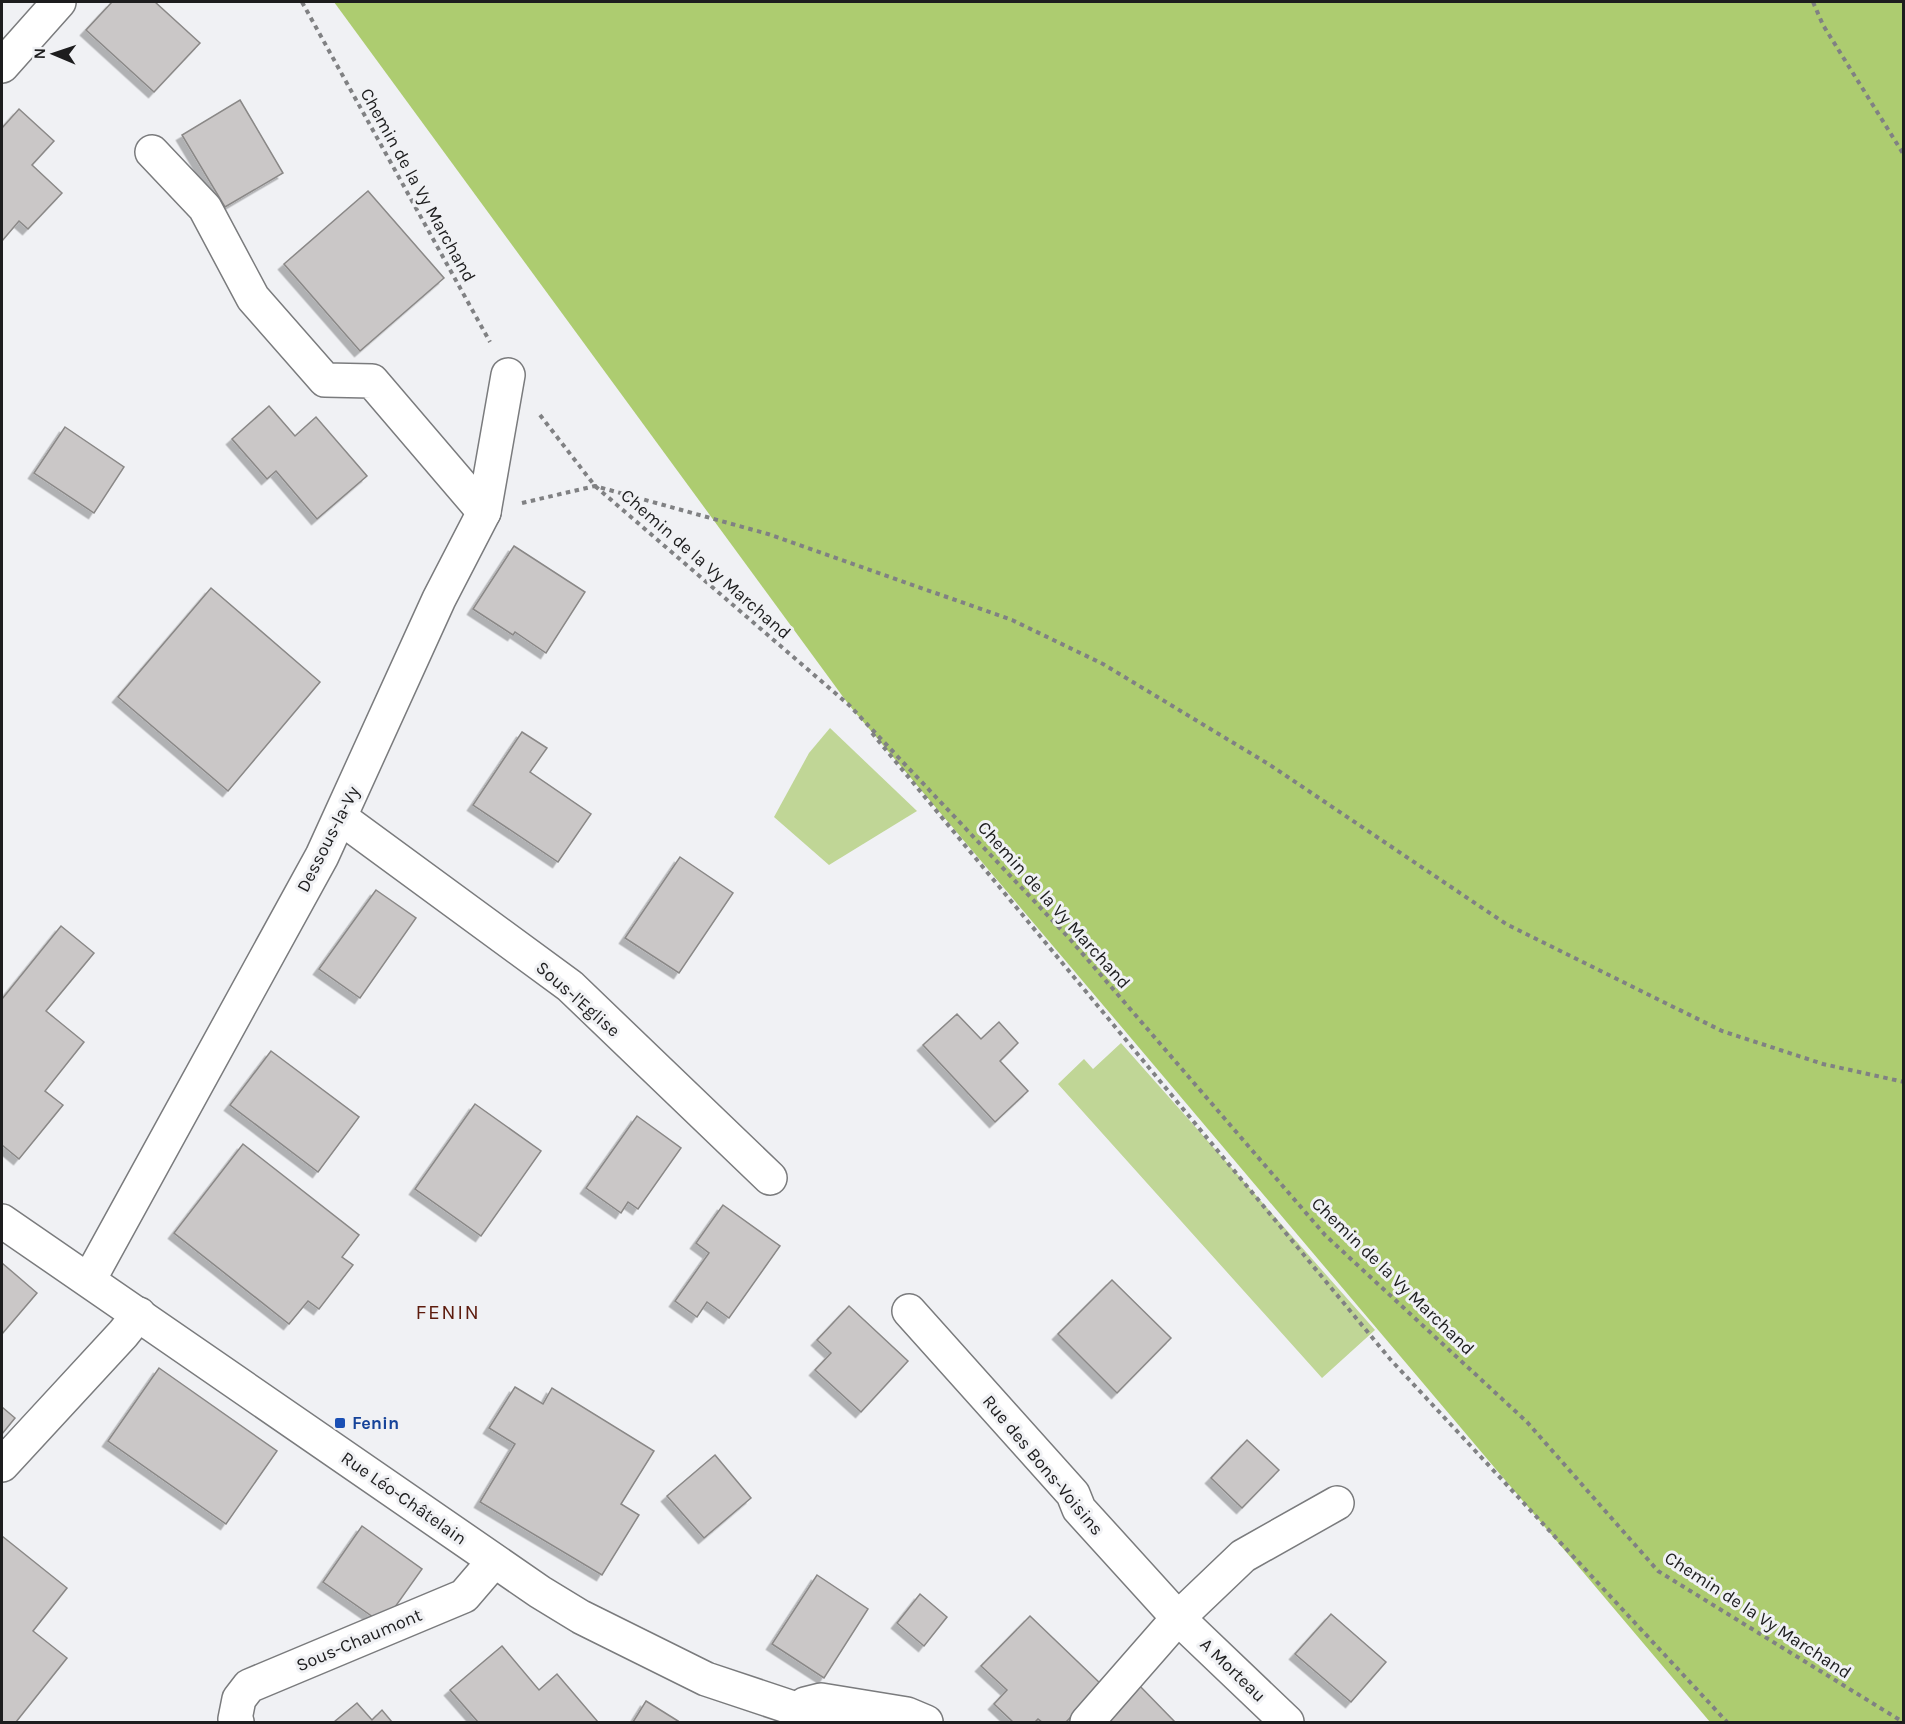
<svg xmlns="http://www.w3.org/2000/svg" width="1905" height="1724" viewBox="0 0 1905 1724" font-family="Karla,sans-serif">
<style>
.green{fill:#c0d696}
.forest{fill:#adcc70}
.building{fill:#cac7c7;stroke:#8a8887;stroke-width:1.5;filter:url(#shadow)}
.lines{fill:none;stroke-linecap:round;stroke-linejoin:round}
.minor-casing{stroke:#7a7b7d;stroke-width:36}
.path{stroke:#808183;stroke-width:4;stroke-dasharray:4.5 4.5;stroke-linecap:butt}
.minor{stroke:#fff;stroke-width:33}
.transit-dot{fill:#1a4fb4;stroke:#f0f1f4;stroke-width:2}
.labels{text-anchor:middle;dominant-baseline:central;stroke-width:6;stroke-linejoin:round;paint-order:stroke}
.street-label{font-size:18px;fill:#1d1d1e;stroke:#f0f1f4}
.transit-label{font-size:18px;font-weight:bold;fill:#164399;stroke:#f0f1f4;text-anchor:start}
.quarter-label{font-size:21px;letter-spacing:1.5px;fill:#5d1b0d;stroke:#f0f1f4}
</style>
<defs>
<filter id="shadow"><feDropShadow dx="-5.5" dy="5.5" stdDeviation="0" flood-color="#0004"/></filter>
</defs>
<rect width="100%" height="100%" fill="#f0f1f4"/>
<g class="green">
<path d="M830 728 917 811 829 865 774 817 809 753Z"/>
<path d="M1121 1043 1375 1330 1322 1378 1058 1084 1084 1059 1093 1069Z"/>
</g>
<path class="forest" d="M334 2H1903V1722H1710L849 705Z"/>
<g class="building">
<path d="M112 2H155L200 43 154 92 86 30Z"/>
<path d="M240 100 283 173 225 207 182 135Z"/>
<path d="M19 109 54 141 32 165 62 193 28 229 19 221 2 241V128Z"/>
<path d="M368 191 444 278 360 351 284 264Z"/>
<path d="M269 406 295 436 316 417 367 476 317 519 276 471 267 479 232 439Z"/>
<path d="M65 427 124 467 94 513 34 473Z"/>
<path d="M514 546 585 592 546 653 515 632 513 635 473 609Z"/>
<path d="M211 588 320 682 228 791 118 697Z"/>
<path d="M522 732 547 748 530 772 591 814 558 862 473 805Z"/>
<path d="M680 857 733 893 679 973 625 938Z"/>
<path d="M376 890 416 918 360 998 319 969Z"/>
<path d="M61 926 94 953 46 1011 84 1042 45 1091 63 1105 19 1159 2 1145V999Z"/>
<path d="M957 1014 981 1039 999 1022 1018 1043 1000 1061 1028 1091 995 1122 923 1045Z"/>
<path d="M271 1051 359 1117 318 1172 230 1105Z"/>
<path d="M475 1104 541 1151 481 1236 415 1189Z"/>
<path d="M637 1116 681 1148 638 1209 628 1202 621 1213 586 1188Z"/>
<path d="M243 1144 359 1235 342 1257 353 1265 319 1309 308 1301 289 1324 174 1233Z"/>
<path d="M723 1205 780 1246 729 1318 707 1302 697 1317 675 1301 709 1253 696 1243Z"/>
<path d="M2 1263 37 1293 2 1334Z"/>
<path d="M1112 1280 1171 1338 1117 1393 1058 1334Z"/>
<path d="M849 1306 908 1361 861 1412 815 1370 831 1353 817 1340Z"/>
<path d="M159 1368 277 1451 226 1524 108 1441Z"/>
<path d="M515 1387 543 1404 552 1388 654 1451 621 1504 639 1515 602 1575 480 1502 515 1444 489 1428Z"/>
<path d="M2 1407 15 1418 2 1434Z"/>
<path d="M1247 1440 1279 1470 1242 1508 1211 1478Z"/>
<path d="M715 1455 751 1498 704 1538 667 1496Z"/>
<path d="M362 1526 422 1569 383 1624 323 1582Z"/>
<path d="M2 1536 67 1588 33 1631 67 1658 16 1722H2Z"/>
<path d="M817 1575 868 1609 824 1678 772 1644Z"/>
<path d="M920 1594 947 1617 924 1646 897 1623Z"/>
<path d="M1331 1614 1386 1662 1351 1702 1295 1654Z"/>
<path d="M1030 1616 1102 1685 1066 1722H1042L1038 1719 1035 1722H1013L994 1704 1007 1690 981 1666Z"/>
<path d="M502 1646 539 1690 557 1674 598 1722H478L450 1690Z"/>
<path d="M1134 1680 1175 1722H1102Z"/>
<path d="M646 1701 678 1721 677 1722H633Z"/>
<path d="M357 1703 372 1720 382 1710 392 1722H334Z"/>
</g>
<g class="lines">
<defs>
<g id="minor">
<path d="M2 66 59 2"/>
<path d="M152 152 205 208 253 298 325 380 372 381 484 512"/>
<path d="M341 818 570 986 770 1178"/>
<path d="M2 1221 540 1592 581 1617 706 1679 835 1722"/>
<path d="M89 1280 322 856 439 599 484 512 508 375"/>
<path d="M909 1311 1073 1494 1079 1509 1178 1618 1287 1722"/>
<path d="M2 1465 123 1334 139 1314"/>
<path d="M805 1704 821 1700 907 1714 926 1722"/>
<path d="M237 1722 235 1719 239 1699 249 1686 464 1596 494 1561"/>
<path d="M1087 1722 1178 1618 1243 1556 1337 1503"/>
</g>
</defs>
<use href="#minor" class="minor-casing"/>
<g class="path">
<path d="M302 2 490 342"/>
<path d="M1813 2 1823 25 1904 155"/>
<path d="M540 415 595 486 849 705 1069 938 1325 1235 1527 1422 1658 1571 1903 1722"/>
<path d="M522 503 595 486 768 534 1012 620 1103 664 1270 765 1506 924 1722 1031 1823 1064 1904 1082"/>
<path d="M872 733 1390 1359 1727 1722"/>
</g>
<use href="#minor" class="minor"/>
</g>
<rect class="transit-dot" x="334" y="1417" width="12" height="12" rx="3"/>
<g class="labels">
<g class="street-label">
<text transform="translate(418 185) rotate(61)">Chemin de la Vy Marchand</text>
<text transform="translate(706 564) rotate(41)">Chemin de la Vy Marchand</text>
<text transform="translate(328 839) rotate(-63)">Dessous-la-Vy</text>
<text transform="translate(1054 905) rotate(48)">Chemin de la Vy Marchand</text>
<text transform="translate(578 999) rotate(41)">Sous-l'Eglise</text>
<text transform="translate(1393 1276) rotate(44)">Chemin de la Vy Marchand</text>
<text transform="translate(1043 1465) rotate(50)">Rue des Bons-Voisins</text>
<text transform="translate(404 1498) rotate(35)">Rue Léo-Châtelain</text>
<text transform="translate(1758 1615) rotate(33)">Chemin de la Vy Marchand</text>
<text transform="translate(359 1640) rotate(-23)">Sous-Chaumont</text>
<text transform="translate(1233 1670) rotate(44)">A Morteau</text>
</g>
<g class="transit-label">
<text x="352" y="1423">Fenin</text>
</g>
<g class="quarter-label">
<text x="448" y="1312">FENIN</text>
</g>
</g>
<rect width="1905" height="1724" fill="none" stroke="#1d1d1e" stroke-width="6"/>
<g transform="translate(54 54) rotate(272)" stroke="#f0f1f4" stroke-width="4.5" paint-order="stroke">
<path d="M0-4.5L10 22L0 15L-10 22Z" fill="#1d1d1e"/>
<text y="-9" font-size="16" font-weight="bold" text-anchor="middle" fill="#1d1d1e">N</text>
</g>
</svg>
